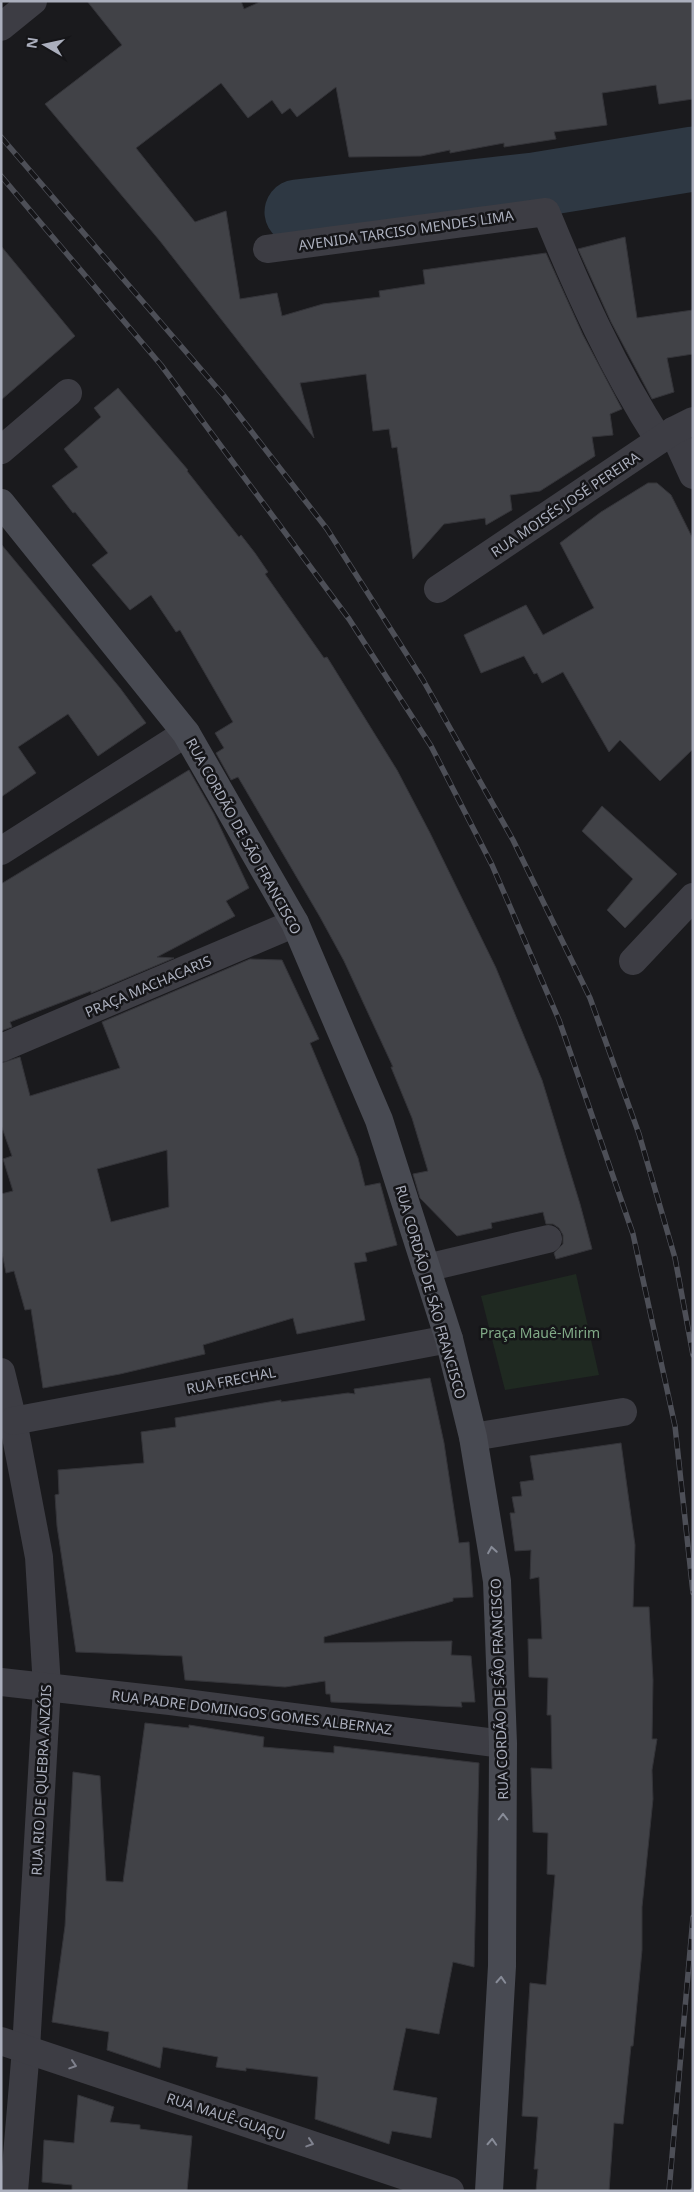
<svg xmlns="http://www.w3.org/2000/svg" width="694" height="2192" viewBox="0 0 694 2192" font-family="'Noto Sans',sans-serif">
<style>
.green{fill:#1f2921}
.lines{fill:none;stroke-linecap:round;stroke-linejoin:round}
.river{stroke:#2e3843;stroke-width:65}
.building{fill:#414247;stroke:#343439;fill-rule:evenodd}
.street{stroke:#3d3d44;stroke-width:28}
.secondary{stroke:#484a52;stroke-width:28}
.rail-casing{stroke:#4d4f57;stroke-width:5.5}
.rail{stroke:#151518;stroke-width:4;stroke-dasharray:11;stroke-linecap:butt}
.oneway{stroke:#888c98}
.oneway2{stroke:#7f818d}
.labels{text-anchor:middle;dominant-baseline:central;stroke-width:5;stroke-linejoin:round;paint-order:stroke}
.street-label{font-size:14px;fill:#abafbd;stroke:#151518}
.park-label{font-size:14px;fill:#81aa87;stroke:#151518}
</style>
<rect width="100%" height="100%" fill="#1a1a1d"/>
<path class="green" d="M576 1274 599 1375 505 1390 481 1296Z"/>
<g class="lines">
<path class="river" d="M297 212 534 185 693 159"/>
</g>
<g class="building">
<path d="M87 1H241L244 9 262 1H693V99L659 104 656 85 602 93 607 125 554 132 556 139 504 147V143L450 153V150L421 156 349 157 336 87 297 117 290 108 282 114 272 100 248 118 221 83 136 148 195 222 226 211 240 299 277 293 282 316 323 304 380 297 379 291 425 284 423 270 546 253 583 335 622 409 610 414 613 435 592 437 595 456 540 491 510 495 512 510 486 525 485 518 444 524 413 559 397 447 392 448 389 429 373 431 366 374 300 383 314 438 160 241 45 104 122 45Z"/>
<path d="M625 237 637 318 693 310V354L667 358 674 392 652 399 611 322 578 249Z"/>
<path d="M1 246 75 336 1 400Z"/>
<path d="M118 388 188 470 187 471 239 537 241 535 255 553 268 572 265 574 324 658 327 657 397 770 430 833 496 968 542 1080 580 1204 592 1249 556 1259 554 1253 563 1244V1235L559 1228 553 1224H546L543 1212 491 1223 492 1228 457 1236 420 1198 413 1174 428 1171 412 1118 391 1067H393L344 961 320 917 238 777 231 780 216 753 224 748 215 733 233 722 180 630 176 632 151 595 130 610 92 565 108 553 75 512 73 513 52 486 78 467 64 449 101 417 94 408Z"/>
<path d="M648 483H657L671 495 693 539V749L660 781 620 740 609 752 563 672 542 683 537 673 534 674 524 656 481 673 464 635 526 605 543 635 594 608 560 543 601 512Z"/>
<path d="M1 544 120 688 146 723 98 756 68 714 18 747 36 773 1 797Z"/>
<path d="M189 770 214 814 249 888 226 901 235 916 157 957 174 958 91 993V991L10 1022 12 1027 1 1031V884Z"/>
<path d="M602 806 677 874 625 928 607 910 633 879 582 831Z"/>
<path d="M250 959 282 960 319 1039 310 1043 358 1158 365 1186 380 1183 397 1245 365 1253 367 1261 354 1263 365 1320 297 1334 293 1318 203 1345 205 1354 120 1374 43 1388 31 1309 25 1310 14 1271 6 1273 1 1248V1194L13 1191 3 1159 12 1156 1 1125V1063L20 1057 30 1096 120 1068 102 1022ZM167 1150 169 1207 111 1222 97 1169Z"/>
<path d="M430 1378 444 1443 459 1543 469 1542 473 1597 453 1598V1601L324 1637V1643L452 1641 451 1655 471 1656 475 1702H461L462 1707 331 1702 330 1694H326L325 1681 285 1687 185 1680 182 1656 76 1652 57 1526 55 1495 59 1494 58 1470 144 1463 141 1432 176 1427 175 1418 281 1400V1402L348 1393 355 1394 354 1389Z"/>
<path d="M621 1443 635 1545 633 1607H649L653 1680 652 1739H657L652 1770 653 1799 642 1907V1950L633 2046H631L623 2124 614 2123 609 2191H536L538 2169H534L538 2117 522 2116 530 1983 546 1985 555 1875 547 1874 548 1833 533 1832 531 1768 552 1769 551 1715H547L548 1678 529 1677 528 1639H542L539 1577 530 1579 531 1550 515 1551 510 1513H515L512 1497 522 1496 520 1482 534 1480 530 1456Z"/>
<path d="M145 1723 189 1728V1725L264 1737 263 1747 334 1753V1746L479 1763 474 1967 453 1962 439 2034 406 2028 393 2090 437 2098 431 2138 392 2131 389 2144 315 2119 318 2077 246 2068V2071L216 2067 218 2057 163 2047 160 2068 107 2050 109 2032 52 2022 65 1926 73 1772 100 1776 106 1881 123 1882Z"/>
<path d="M78 2095 114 2107 110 2122 140 2125V2129L192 2136 187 2191H72V2185L42 2182 44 2140 74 2143Z"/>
</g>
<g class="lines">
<g class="street">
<path d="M1 27 33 1"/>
<path d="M267 249 546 212C578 290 613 369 659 440"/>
<path d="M673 431 693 475"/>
<path d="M1 450 68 393"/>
<path d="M438 589 673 431 693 421"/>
<path d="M1 851 186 733"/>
<path d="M633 961 693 897"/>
<path d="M1 1048 295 923"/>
<path d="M426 1268 548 1239"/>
<path d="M1 1372 13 1421 39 1557 47 1687 26 2049 14 2191"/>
<path d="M13 1421 449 1339"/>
<path d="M473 1437 623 1412"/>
<path d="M1 1682 170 1701 503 1744"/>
<path d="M1 2041 450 2191"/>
</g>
<path class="secondary" d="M1 503 186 733 295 923 379 1120 449 1339 473 1437 497 1581 503 1744 502 1966 489 2191"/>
<defs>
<g id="rail">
<path d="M1 137 224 396 327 529 423 680 513 840 590 998 639 1134 675 1258 693 1355"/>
<path d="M1 176 161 365 349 619 431 746 492 865 559 1020 633 1234 675 1426 693 1593"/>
<path d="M669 2191 693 1917"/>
<path d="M693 2191V2190"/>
</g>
</defs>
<use href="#rail" class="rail-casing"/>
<use href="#rail" class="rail"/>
</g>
<defs><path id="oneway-chevron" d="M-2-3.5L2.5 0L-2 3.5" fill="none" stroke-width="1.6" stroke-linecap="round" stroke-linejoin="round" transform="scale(1.25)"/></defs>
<g class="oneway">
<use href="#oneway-chevron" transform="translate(492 1550) rotate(-99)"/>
<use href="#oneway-chevron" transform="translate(503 1817) rotate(-90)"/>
<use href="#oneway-chevron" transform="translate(501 1980) rotate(-87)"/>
<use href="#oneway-chevron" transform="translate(492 2142) rotate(-87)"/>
</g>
<g class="oneway2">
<use href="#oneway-chevron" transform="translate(73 2065) rotate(18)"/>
<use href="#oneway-chevron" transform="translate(310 2143) rotate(18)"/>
</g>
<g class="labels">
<g class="street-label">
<text transform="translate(406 230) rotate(-8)">AVENIDA TARCISO MENDES LIMA</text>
<text transform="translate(565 504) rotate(-34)">RUA MOISÉS JOSÉ PEREIRA</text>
<text transform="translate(244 836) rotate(61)">RUA CORDÃO DE SÃO FRANCISCO</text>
<text transform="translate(148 986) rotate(-23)">PRAÇA MACHACARIS</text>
<text transform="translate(431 1292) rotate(74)">RUA CORDÃO DE SÃO FRANCISCO</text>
<text transform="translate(231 1380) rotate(-11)">RUA FRECHAL</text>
<text transform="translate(499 1689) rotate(-92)">RUA CORDÃO DE SÃO FRANCISCO</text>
<text transform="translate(252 1712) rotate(7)">RUA PADRE DOMINGOS GOMES ALBERNAZ</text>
<text transform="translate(41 1780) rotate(-87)">RUA RIO DE QUEBRA ANZÓIS</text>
<text transform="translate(226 2116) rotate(18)">RUA MAUÊ-GUAÇU</text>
</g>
<g class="park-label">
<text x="540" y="1332">Praça Mauê-Mirim</text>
</g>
</g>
<rect width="694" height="2192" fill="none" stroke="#abafbd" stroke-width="5"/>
<g transform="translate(45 45) rotate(279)" stroke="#151518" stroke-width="4" paint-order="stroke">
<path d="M0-4L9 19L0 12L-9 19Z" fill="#abafbd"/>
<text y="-8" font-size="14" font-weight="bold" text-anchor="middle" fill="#abafbd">N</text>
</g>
</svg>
